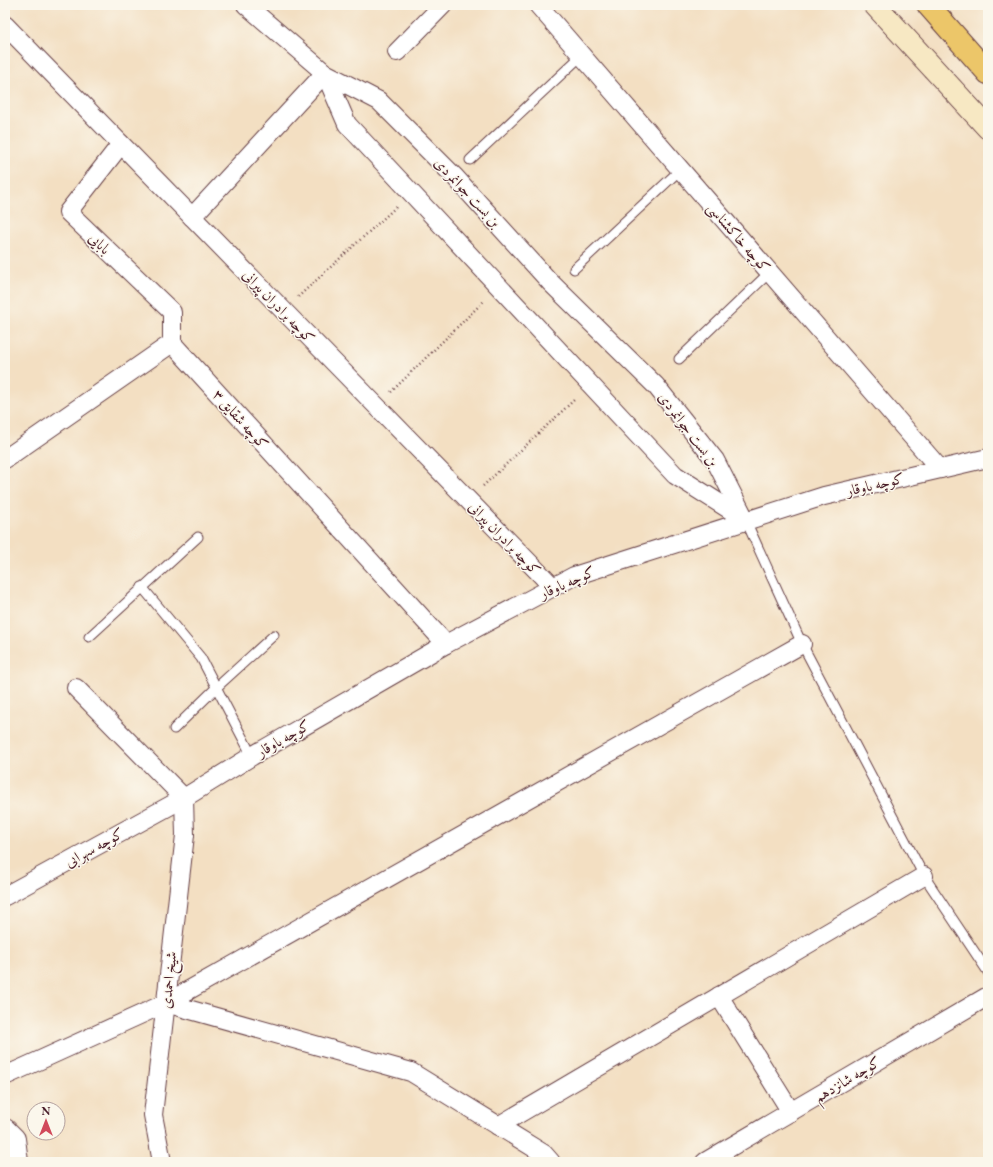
<svg xmlns="http://www.w3.org/2000/svg" width="993" height="1167" viewBox="0 0 993 1167" font-family="'EB Garamond',Amiri,serif">
<style>
.lines{fill:none;stroke-linecap:round;stroke-linejoin:round}
.service-casing{stroke:#633c42;stroke-width:11}
.minor-casing{stroke:#633c42;stroke-width:20}
.tertiary-casing{stroke:#633c42;stroke-width:24}
.secondary-casing{stroke:#633c42;stroke-width:24}
.primary-casing{stroke:#633c42;stroke-width:24}
.path{stroke:#633c42;stroke-width:2.5;stroke-dasharray:1 3;stroke-linecap:butt}
.service{stroke:#fff;stroke-width:9}
.minor{stroke:#fff;stroke-width:18}
.tertiary{stroke:#fff;stroke-width:22}
.secondary{stroke:#f7e8c3;stroke-width:22}
.primary{stroke:#ecc669;stroke-width:22}
.labels{text-anchor:middle;dominant-baseline:central;stroke-width:3;stroke-linejoin:round;paint-order:stroke}
.street-label{font-size:15px;fill:#4a1f2b;stroke:#fbf7ec}
</style>
<rect width="100%" height="100%" fill="#fbf7ec"/>
<filter id="ink" filterUnits="userSpaceOnUse"><feTurbulence type="fractalNoise" baseFrequency=".025" numOctaves="2"/><feDisplacementMap in="SourceGraphic" scale="8" xChannelSelector="R" yChannelSelector="G"/><feConvolveMatrix kernelMatrix="1 2 1 2 8 2 1 2 1" color-interpolation-filters="sRGB"/></filter>
<filter id="wash" filterUnits="userSpaceOnUse"><feTurbulence type="fractalNoise" baseFrequency=".012" numOctaves="4" result="noise"/><feDisplacementMap in="SourceGraphic" scale="16" xChannelSelector="R" yChannelSelector="G"/><feGaussianBlur stdDeviation="0.9" result="paint"/><feColorMatrix in="noise" values="0 0 0 0 0 0 0 0 0 0 0 0 0 0 0 0 0 1.4 0 .05"/><feComposite in="paint" operator="in"/></filter>
<g filter="url(#wash)">
<rect width="100%" height="100%" fill="#f3dfc2"/>
</g>
<g filter="url(#ink)">
<g class="lines">
<defs>
<g id="service">
<path d="M470 160 582 55"/>
<path d="M574 269 681 169"/>
<path d="M679 359 770 272"/>
<path d="M746 521 802 644 924 876 988 972"/>
<path d="M142 587 201 658 252 756"/>
<path d="M89 637 198 537"/>
<path d="M174 729 217 687 274 635"/>
</g>
<g id="minor">
<path d="M246 5 325 73 379 101 454 176 550 282 656 386 715 460 746 521"/>
<path d="M538 5 940 469"/>
<path d="M5 25 553 587"/>
<path d="M397 52 443 5"/>
<path d="M325 73 347 124 675 475 746 520"/>
<path d="M121 144 68 212 172 312V343"/>
<path d="M192 217 325 73"/>
<path d="M5 459 172 343 446 644"/>
<path d="M76 688 184 798"/>
<path d="M5 896 184 798 252 756 446 644 574 576 824 496 988 458"/>
<path d="M719 996 791 1112"/>
<path d="M5 1076 166 1003"/>
<path d="M498 1126 924 876"/>
<path d="M162 1162 153 1115 185 835 184 798"/>
<path d="M551 1162 544 1154 411 1072 166 1003 802 644"/>
<path d="M705 1162 988 996"/>
</g>
<path id="tertiary" d="M5 1130 14 1139 17 1162"/>
<path id="secondary" d="M875 5 988 128"/>
<path id="primary" d="M928 5 988 73"/>
</defs>
<use href="#service" class="service-casing"/>
<use href="#minor" class="minor-casing"/>
<use href="#tertiary" class="tertiary-casing"/>
<use href="#secondary" class="secondary-casing"/>
<use href="#primary" class="primary-casing"/>
<g class="path">
<path d="M298 297 396 207"/>
<path d="M391 392 485 300"/>
<path d="M483 486 575 399"/>
</g>
<use href="#service" class="service"/>
<use href="#minor" class="minor"/>
<use href="#tertiary" class="tertiary"/>
<use href="#secondary" class="secondary"/>
<use href="#primary" class="primary"/>
</g>
</g>
<g class="labels">
<g class="street-label">
<text transform="translate(468 192) rotate(47)">بن بست جوانمردی</text>
<text transform="translate(739 237) rotate(49)">کوچه خاکشناسی</text>
<text transform="translate(100 243) rotate(44)">بابایی</text>
<text transform="translate(279 306) rotate(46)">کوچه برادران پیرانی</text>
<text transform="translate(241 419) rotate(48)">کوچه شقایق ۳</text>
<text transform="translate(689 429) rotate(53)">بن بست جوانمردی</text>
<text transform="translate(875 484) rotate(-13)">کوچه باوقار</text>
<text transform="translate(505 538) rotate(46)">کوچه برادران پیرانی</text>
<text transform="translate(567 582) rotate(-24)">کوچه باوقار</text>
<text transform="translate(283 738) rotate(-30)">کوچه باوقار</text>
<text transform="translate(94 847) rotate(-29)">کوچه سهرابی</text>
<text transform="translate(168 980) rotate(-84)">شیخ احمدی</text>
<text transform="translate(847 1079) rotate(-31)">کوچه شانزدهم</text>
</g>
</g>
<rect width="993" height="1167" fill="none" stroke="#fbf7ec" stroke-width="20"/>
<g transform="translate(46 1121)"><circle r="19" fill="#fbf7ec" stroke="#b4a19f"/>
<path d="M0-3L7 15L0 10L-7 15Z" fill="#d1495b"/>
<text y="-6" font-size="11" font-weight="bold" text-anchor="middle" fill="#4a1f2b">N</text>
</g>
</svg>
